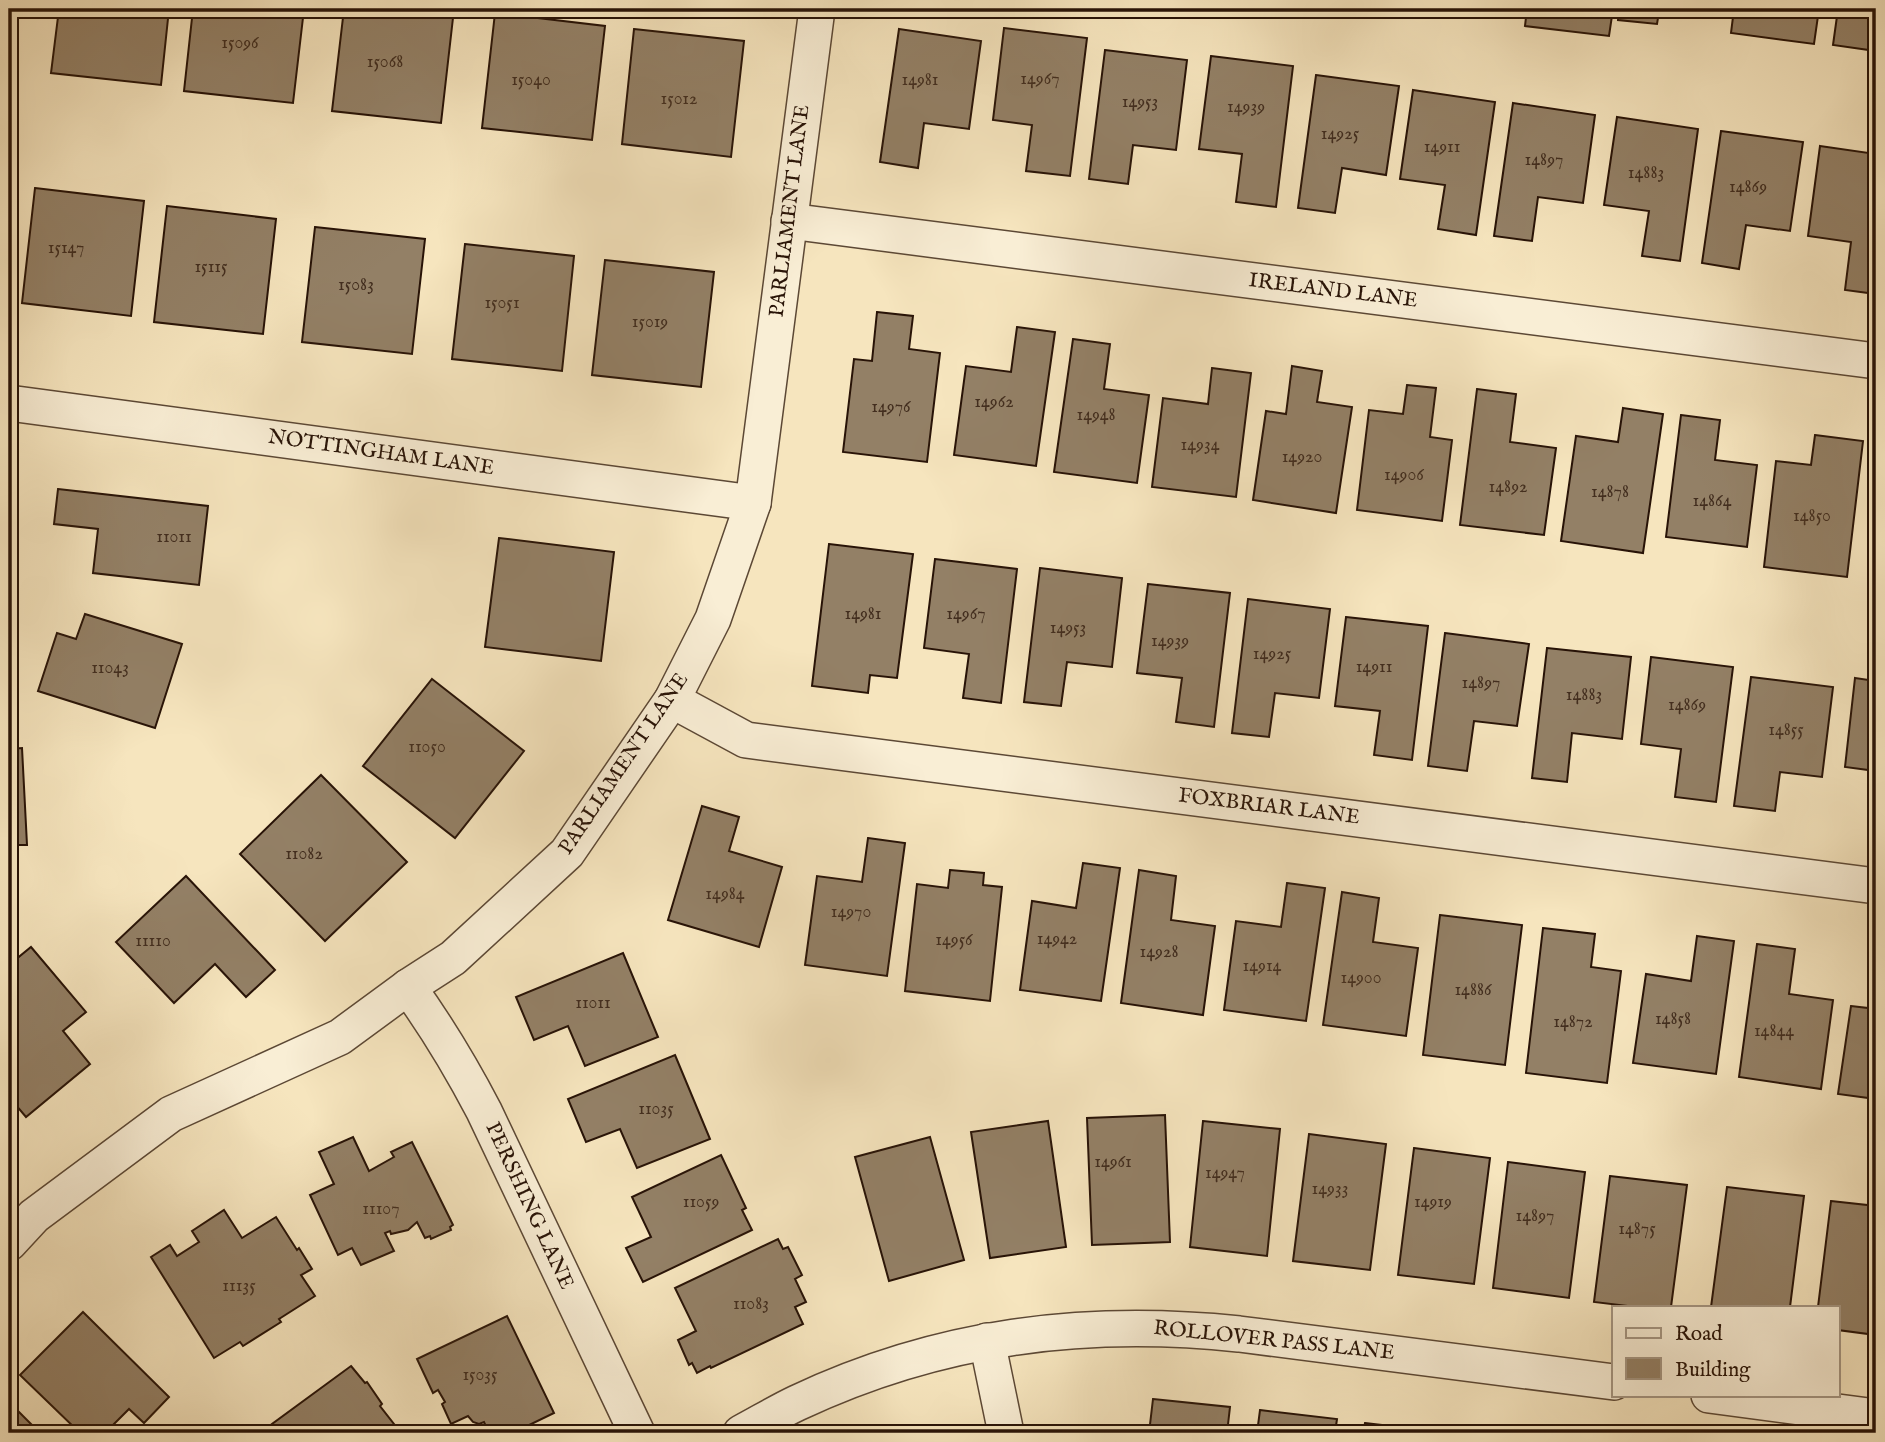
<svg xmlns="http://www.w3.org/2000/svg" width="1885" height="1442" viewBox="0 0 1885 1442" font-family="'IM FELL English',serif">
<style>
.building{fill:#938066;stroke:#281307;stroke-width:2}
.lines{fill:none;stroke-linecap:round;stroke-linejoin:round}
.minor-casing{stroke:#5c4835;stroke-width:38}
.minor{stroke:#f9eed5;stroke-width:35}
.labels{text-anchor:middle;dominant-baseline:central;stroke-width:7;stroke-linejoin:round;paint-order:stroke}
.number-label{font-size:18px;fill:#432e1f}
.street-label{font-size:21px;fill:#281307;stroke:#f9eed5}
</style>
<rect width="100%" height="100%" fill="#f6e5be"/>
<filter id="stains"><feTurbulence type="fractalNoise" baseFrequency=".00286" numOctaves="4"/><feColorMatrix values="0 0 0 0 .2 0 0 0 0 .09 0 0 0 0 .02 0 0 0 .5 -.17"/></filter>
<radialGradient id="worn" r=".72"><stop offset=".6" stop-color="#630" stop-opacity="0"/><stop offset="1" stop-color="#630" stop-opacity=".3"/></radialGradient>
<g class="building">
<path d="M59 9H169L161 85 51 73Z"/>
<path d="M193 9H304L293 103 184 91Z"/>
<path d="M344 9H454L441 123 332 111Z"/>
<path d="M1527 9H1613L1609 36 1525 26Z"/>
<path d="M1619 9H1704L1703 17 1659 12 1657 24 1618 20Z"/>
<path d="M1734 9H1819L1814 44 1731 33Z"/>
<path d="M1838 9H1876V51L1833 45Z"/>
<path d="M495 13 605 26 592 140 482 128Z"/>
<path d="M1004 28 1087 38 1070 176 1026 171 1032 125 993 120Z"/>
<path d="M634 29 744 41 731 157 622 144Z"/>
<path d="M899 29 981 41 969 129 924 123 918 168 880 162Z"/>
<path d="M1105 50 1187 60 1176 150 1133 145 1128 184 1089 179Z"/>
<path d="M1211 56 1293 66 1276 207 1236 202 1242 154 1199 149Z"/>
<path d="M1316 75 1399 86 1386 175 1342 168 1335 213 1298 208Z"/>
<path d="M1413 90 1495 102 1476 235 1438 229 1445 185 1400 179Z"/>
<path d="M1513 103 1595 115 1583 203 1538 197 1532 241 1494 236Z"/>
<path d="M1617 117 1698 129 1680 261 1642 256 1649 211 1604 205Z"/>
<path d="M1721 131 1803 142 1790 231 1746 225 1739 269 1702 263Z"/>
<path d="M1820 146 1876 154V294L1845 290 1851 242 1808 236Z"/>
<path d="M35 188 144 201 131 316 22 303Z"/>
<path d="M167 206 276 219 263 334 154 322Z"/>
<path d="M315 227 425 239 412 354 302 342Z"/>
<path d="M465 244 574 256 562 371 452 359Z"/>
<path d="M605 260 714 272 701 387 592 375Z"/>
<path d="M877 312 913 316 909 349 940 353 927 462 843 452 854 359 872 361Z"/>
<path d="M1017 327 1055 332 1036 466 954 455 966 366 1011 372Z"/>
<path d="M1073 339 1110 344 1104 389 1149 395 1137 483 1054 472Z"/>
<path d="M1292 366 1322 371 1317 402 1352 407 1336 513 1253 500 1266 411 1286 414Z"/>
<path d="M1212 368 1251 373 1236 497 1152 487 1163 398 1208 404Z"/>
<path d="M1407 385 1436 388 1430 437 1452 440 1442 521 1357 510 1369 410 1403 414Z"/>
<path d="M1477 389 1516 394 1510 442 1556 448 1544 535 1460 525Z"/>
<path d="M1623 408 1663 414 1643 553 1561 541 1576 436 1618 442Z"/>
<path d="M1681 415 1720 420 1715 460 1757 465 1747 547 1666 537Z"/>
<path d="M1815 435 1863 441 1847 577 1764 567 1776 461 1811 465Z"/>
<path d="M58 489 208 506 199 585 93 573 98 529 54 524Z"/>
<path d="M499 538 614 552 601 661 485 647Z"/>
<path d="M829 544 913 554 897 678 870 675 868 693 812 686Z"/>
<path d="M935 559 1017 569 1001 703 963 698 969 654 924 648Z"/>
<path d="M1040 568 1122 578 1112 667 1067 662 1061 706 1024 702Z"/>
<path d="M1148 584 1230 593 1214 727 1176 722 1182 678 1137 673Z"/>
<path d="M1248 599 1330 609 1319 698 1275 693 1269 737 1232 733Z"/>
<path d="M85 614 182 644 155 728 38 691 57 633 76 639Z"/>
<path d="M1346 617 1428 626 1412 760 1374 755 1380 711 1335 706Z"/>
<path d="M1445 633 1529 644 1517 726 1474 721 1467 771 1428 766Z"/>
<path d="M1547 648 1631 657 1622 739 1572 733 1567 782 1532 778Z"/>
<path d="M1651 657 1733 667 1716 802 1675 797 1681 749 1641 744Z"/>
<path d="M1751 677 1833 687 1822 777 1780 772 1775 811 1734 806Z"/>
<path d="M1855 678 1876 681V771L1845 767Z"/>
<path d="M432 679 524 751 455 838 363 766Z"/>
<path d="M22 748 27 845H9V749Z"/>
<path d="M321 775 407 862 325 941 240 854Z"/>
<path d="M702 806 739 817 729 851 782 867 759 947 668 920Z"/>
<path d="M868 838 905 843 887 976 805 965 817 876 862 882Z"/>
<path d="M1083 863 1120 868 1101 1001 1020 990 1032 901 1076 908Z"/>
<path d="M950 870 984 873 983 885 1002 887 990 1001 905 991 917 884 948 888Z"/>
<path d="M1139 870 1176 876 1171 920 1215 926 1203 1015 1121 1003Z"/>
<path d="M186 876 275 970 246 997 215 964 174 1003 116 942Z"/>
<path d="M1287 883 1325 888 1306 1021 1224 1010 1236 921 1281 927Z"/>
<path d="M1342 892 1379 898 1373 942 1418 948 1406 1036 1323 1025Z"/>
<path d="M1440 915 1522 925 1505 1065 1423 1055Z"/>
<path d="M1543 928 1595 934 1591 967 1621 971 1607 1083 1526 1073Z"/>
<path d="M1697 936 1734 941 1716 1074 1633 1063 1646 974 1691 981Z"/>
<path d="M1757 944 1795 949 1789 994 1833 1000 1821 1089 1739 1077Z"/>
<path d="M31 947 86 1012 63 1031 90 1064 26 1117 9 1097V965Z"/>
<path d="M623 953 658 1037 585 1066 568 1026 534 1040 516 997Z"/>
<path d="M1851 1006 1876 1009V1099L1838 1094Z"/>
<path d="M675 1055 710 1139 637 1168 620 1129 586 1142 568 1099Z"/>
<path d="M1165 1115 1170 1242 1092 1245 1087 1118Z"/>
<path d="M1048 1121 1066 1247 990 1258 971 1132Z"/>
<path d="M1203 1121 1280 1129 1267 1256 1190 1247Z"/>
<path d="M1309 1134 1386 1144 1370 1270 1293 1261Z"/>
<path d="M353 1137 369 1171 394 1157 391 1152 412 1142 453 1225 450 1227 451 1230 431 1239 430 1236 425 1238 417 1222 408 1230 391 1234 390 1231 385 1233 394 1251 361 1265 352 1248 338 1255 310 1195 334 1184 319 1152Z"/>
<path d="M930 1137 964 1260 889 1281 855 1157Z"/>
<path d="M1414 1148 1490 1158 1474 1284 1398 1275Z"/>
<path d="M721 1155 746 1208 742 1210 752 1230 643 1282 626 1248 651 1237 632 1197Z"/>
<path d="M1508 1162 1585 1172 1569 1298 1493 1288Z"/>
<path d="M1610 1176 1687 1185 1671 1307H1636L1594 1302Z"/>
<path d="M1727 1187 1804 1196 1790 1307H1711Z"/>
<path d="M1831 1201 1876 1206V1335L1838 1330V1307H1818Z"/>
<path d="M224 1210 242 1238 276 1217 297 1250 299 1248 312 1269 301 1275 315 1296 279 1319 281 1322 243 1346 240 1342 214 1358 151 1257 170 1245 177 1256 199 1242 192 1231Z"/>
<path d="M778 1239 783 1249 788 1247 802 1275 795 1279 806 1302 795 1307 803 1324 711 1368 710 1366 697 1373 692 1363 689 1365 678 1340 696 1331 675 1288Z"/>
<path d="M83 1312 169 1397 144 1423 129 1409 105 1433H80L20 1375Z"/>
<path d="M507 1316 554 1413 525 1427 528 1433H489L484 1422 479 1424 473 1422 468 1416 451 1424 442 1404 445 1402 438 1390 433 1393 417 1359Z"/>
<path d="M351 1366 365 1383 367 1382 382 1404 380 1406 401 1433H279L272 1424Z"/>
<path d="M1153 1399 1230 1407 1227 1433H1149Z"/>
<path d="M9 1402 40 1433H9Z"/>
<path d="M1260 1410 1337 1419 1335 1433H1257Z"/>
<path d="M1365 1423 1441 1432V1433H1363Z"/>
</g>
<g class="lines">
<defs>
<g id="minor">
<path d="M789 221 1876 361"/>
<path d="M9 403 753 503"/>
<path d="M672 700 746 740 1876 886"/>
<path d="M408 987C437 1027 461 1067 484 1111L637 1433"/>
<path d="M9 1243 34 1216 171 1114 340 1037 408 987 453 958 567 853 672 700 713 619 753 503 817 9"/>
<path d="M987 1341 1006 1433"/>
<path d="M1709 1395 1876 1417"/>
<path d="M741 1433C760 1423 778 1412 797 1403 939 1336 1084 1318 1239 1334L1614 1382"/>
</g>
</defs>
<use href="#minor" class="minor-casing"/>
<use href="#minor" class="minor"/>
</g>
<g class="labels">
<g class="number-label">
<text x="240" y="43">15096</text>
<text x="385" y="62">15068</text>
<text x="1040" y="79">14967</text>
<text x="531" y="80">15040</text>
<text x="920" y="80">14981</text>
<text x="679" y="99">15012</text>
<text x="1140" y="102">14953</text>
<text x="1246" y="107">14939</text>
<text x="1340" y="134">14925</text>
<text x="1442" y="147">14911</text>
<text x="1544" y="160">14897</text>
<text x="1646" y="173">14883</text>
<text x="1748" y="187">14869</text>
<text x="66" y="248">15147</text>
<text x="211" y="267">15115</text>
<text x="356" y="285">15083</text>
<text x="502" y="303">15051</text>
<text x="650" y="322">15019</text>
<text x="994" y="402">14962</text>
<text x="891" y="407">14976</text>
<text x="1096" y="415">14948</text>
<text x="1200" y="445">14934</text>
<text x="1302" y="457">14920</text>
<text x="1404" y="475">14906</text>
<text x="1508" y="487">14892</text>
<text x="1610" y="492">14878</text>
<text x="1712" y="501">14864</text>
<text x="1812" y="516">14850</text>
<text x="174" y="537">11011</text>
<text x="863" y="614">14981</text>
<text x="966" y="614">14967</text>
<text x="1068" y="628">14953</text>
<text x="1170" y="641">14939</text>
<text x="1272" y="654">14925</text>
<text x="1374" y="667">14911</text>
<text x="110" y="668">11043</text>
<text x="1481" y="683">14897</text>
<text x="1584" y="695">14883</text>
<text x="1687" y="705">14869</text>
<text x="1786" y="730">14855</text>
<text x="427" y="747">11050</text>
<text x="304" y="854">11082</text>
<text x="725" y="894">14984</text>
<text x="851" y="912">14970</text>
<text x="1057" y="939">14942</text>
<text x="954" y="940">14956</text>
<text x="153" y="941">11110</text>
<text x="1159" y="952">14928</text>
<text x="1262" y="966">14914</text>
<text x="1361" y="978">14900</text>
<text x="1473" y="990">14886</text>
<text x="593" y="1003">11011</text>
<text x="1673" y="1019">14858</text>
<text x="1573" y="1022">14872</text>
<text x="1774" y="1031">14844</text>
<text x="656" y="1109">11035</text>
<text x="1113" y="1162">14961</text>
<text x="1225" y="1173">14947</text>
<text x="1330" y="1189">14933</text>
<text x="701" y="1202">11059</text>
<text x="1433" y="1202">14919</text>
<text x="381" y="1209">11107</text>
<text x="1535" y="1216">14897</text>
<text x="1637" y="1229">14875</text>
<text x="239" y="1286">11135</text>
<text x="751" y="1304">11083</text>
<text x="480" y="1375">15035</text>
</g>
<g class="street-label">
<text transform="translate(790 211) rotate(-83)">PARLIAMENT LANE</text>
<text transform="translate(1333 291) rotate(7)">IRELAND LANE</text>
<text transform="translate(381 453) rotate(8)">NOTTINGHAM LANE</text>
<text transform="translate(624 764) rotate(-56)">PARLIAMENT LANE</text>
<text transform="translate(1269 807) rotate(7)">FOXBRIAR LANE</text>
<text transform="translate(529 1206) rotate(65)">PERSHING LANE</text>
<text transform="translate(1274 1341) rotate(6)">ROLLOVER PASS LANE</text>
</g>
</g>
<rect width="1885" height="1442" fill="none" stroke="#f6e5be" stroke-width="35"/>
<rect x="10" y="10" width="1864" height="1421" fill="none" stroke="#281307" stroke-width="3.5"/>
<rect x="18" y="18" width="1850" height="1407" fill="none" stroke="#281307" stroke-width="2"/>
<rect x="1612" y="1306" width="228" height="91" fill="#f9eed5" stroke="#a59683" stroke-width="2"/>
<rect x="1626" y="1328" width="35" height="10" fill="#f9eed5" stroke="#a59683" stroke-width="2"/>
<text x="1675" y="1340" font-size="21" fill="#281307">Road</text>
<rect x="1626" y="1358" width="35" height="21" fill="#938066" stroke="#a59683" stroke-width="2"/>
<text x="1675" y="1376" font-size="21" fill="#281307">Building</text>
<rect width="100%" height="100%" filter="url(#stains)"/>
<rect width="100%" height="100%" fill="url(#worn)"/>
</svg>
